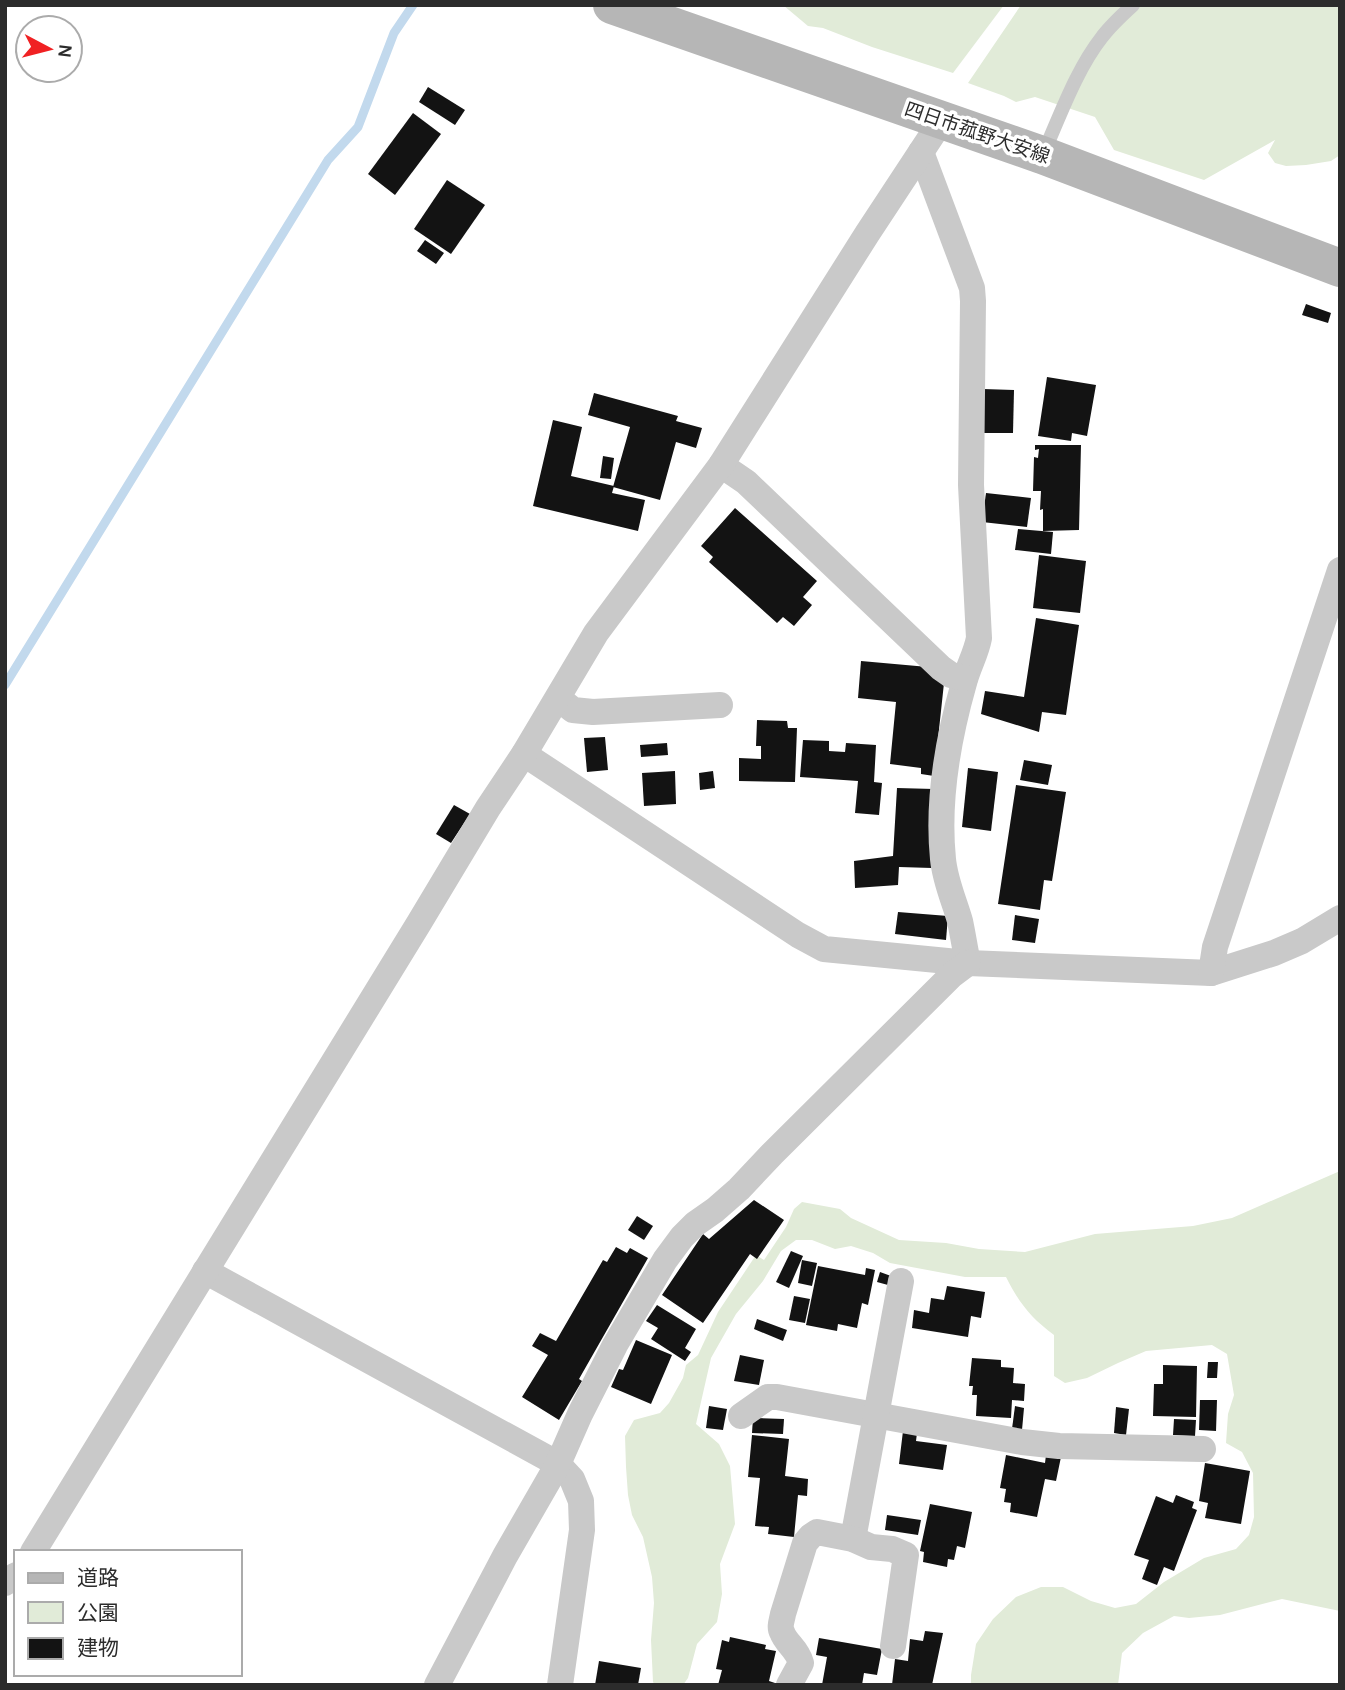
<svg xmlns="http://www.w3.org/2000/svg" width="1345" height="1690" viewBox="0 0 1345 1690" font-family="Karla,'Noto Sans JP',sans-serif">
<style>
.green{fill:#e1ebd8}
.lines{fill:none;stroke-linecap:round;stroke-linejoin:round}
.stream{stroke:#c2d9ed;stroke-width:9}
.building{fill:#131313}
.service{stroke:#c9c9c9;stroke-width:14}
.minor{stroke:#c9c9c9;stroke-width:26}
.secondary{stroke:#b6b6b6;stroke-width:38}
.labels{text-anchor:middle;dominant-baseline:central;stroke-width:7;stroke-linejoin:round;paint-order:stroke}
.street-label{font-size:19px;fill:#2c2c2c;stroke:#fff}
</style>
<rect width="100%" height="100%" fill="#fff"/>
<g class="green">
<path d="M783 5H1004L953 73 872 47 823 28 808 26Z"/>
<path d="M1021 5H1340V155L1331 161 1306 165 1286 166 1275 163 1268 153 1275 140 1204 180 1114 150 1095 117 1035 97 1016 102 1004 96 968 83Z"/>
<path d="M1340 1171V1611L1282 1599 1220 1615 1189 1618 1174 1616 1143 1633 1122 1653 1118 1685H971V1675L976 1644 993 1619 1016 1597 1041 1587H1063L1091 1601 1115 1608 1136 1604 1164 1582 1204 1558 1236 1549 1249 1535 1254 1517 1253 1473 1242 1452 1226 1443 1228 1414 1234 1395 1227 1354 1212 1345 1146 1351 1118 1363 1087 1378 1065 1383 1054 1376V1335C1031 1318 1019 1303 1006 1277H965L890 1263 873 1253 851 1246 835 1249 812 1240H796L781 1251 763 1281 736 1314 711 1358 696 1424 719 1444 730 1466 735 1524 720 1564 722 1594 717 1622 697 1644 688 1678 683 1685H655L653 1682 651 1640 654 1603 652 1577 643 1537 632 1515 628 1495 626 1467 625 1436 634 1420 660 1413 669 1403 683 1378 686 1365 698 1355 718 1312 756 1255 764 1260 786 1227 794 1209 802 1202 840 1209 851 1218 899 1240 946 1243 979 1249 1025 1252 1095 1234 1193 1226 1232 1218Z"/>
</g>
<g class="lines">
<path class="stream" d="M5 685 328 160 358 127 394 33 413 5"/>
</g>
<g class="building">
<path d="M428 87 465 110 455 125 419 102Z"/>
<path d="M413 113 441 134 395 195 368 174Z"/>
<path d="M447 180 485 205 451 254 414 229Z"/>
<path d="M425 240 444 253 436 264 417 251Z"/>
<path d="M1306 304 1331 313 1328 323 1302 315Z"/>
<path d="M1047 377 1096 385 1087 436 1072 433 1071 441 1038 436Z"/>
<path d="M983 389 1014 390 1013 433H983Z"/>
<path d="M594 393 678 416 676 421 702 428 696 448 676 442 660 500 613 487 630 427 588 415Z"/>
<path d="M553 420 582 427 571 476 614 486 612 493 645 500 638 531 533 506Z"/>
<path d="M1035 445H1081L1079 530 1043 531V509L1040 510 1041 491H1033L1034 457 1038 458 1039 449 1035 450Z"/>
<path d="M603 456 614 458 611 479 600 478Z"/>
<path d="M986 493 1031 498 1027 527 982 522Z"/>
<path d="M735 508 817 581 803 597 812 605 794 626 783 617 777 623 709 562 713 557 701 546Z"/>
<path d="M1018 529 1053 532 1051 554 1015 550Z"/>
<path d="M1039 555 1086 561 1080 613 1033 608Z"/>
<path d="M1036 618 1079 625 1066 715 1042 712 1039 732 981 714 985 691 1024 697Z"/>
<path d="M861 661 928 667 944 683 934 776 921 774V768L890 764 896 702 858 698Z"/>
<path d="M757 720 787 721 788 728H797L795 782 739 781V758L761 759V746H756Z"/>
<path d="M605 737 608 770 587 772 584 738Z"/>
<path d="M803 740 829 741V751L845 752 846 743 876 745 874 782 882 783 879 815 855 813 858 781 800 777Z"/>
<path d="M667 743 668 755 641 757 640 745Z"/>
<path d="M1024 760 1052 765 1048 785 1020 780Z"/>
<path d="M968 768 998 772 991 831 962 827Z"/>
<path d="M675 771 676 804 644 806 642 773Z"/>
<path d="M713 771 715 788 700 790 699 773Z"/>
<path d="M1016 785 1066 792 1052 881 1044 880 1040 910 998 904Z"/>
<path d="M897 788 934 789 932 868 899 867 898 885 855 888 854 861 893 856Z"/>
<path d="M454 805 470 814 451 843 436 834Z"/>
<path d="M898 912 948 916 946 940 895 934Z"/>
<path d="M1015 915 1039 919 1035 943 1012 940Z"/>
<path d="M754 1200 784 1220 757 1259 750 1254 703 1323 662 1295 703 1234 709 1239Z"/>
<path d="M637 1216 653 1226 644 1240 628 1230Z"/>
<path d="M616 1247 627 1253 630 1248 648 1258 579 1379 582 1381 559 1420 522 1397 548 1355 532 1346 540 1333 556 1341 603 1260 607 1262Z"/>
<path d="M791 1251 803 1256 789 1288 776 1282Z"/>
<path d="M802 1260 817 1263 812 1286 798 1283Z"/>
<path d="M818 1266 865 1275 866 1268 875 1270 868 1305 862 1303 857 1328 838 1324 837 1331 806 1325Z"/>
<path d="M880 1272 891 1276 888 1285 877 1282Z"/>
<path d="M947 1286 985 1292 981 1318 971 1316 968 1337 912 1328 914 1310 929 1313 931 1298 944 1300Z"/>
<path d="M794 1296 810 1299 805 1323 789 1320Z"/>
<path d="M657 1305 696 1329 685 1348 691 1352 685 1361 651 1339 658 1328 646 1321Z"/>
<path d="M757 1319 787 1330 783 1341 754 1329Z"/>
<path d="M636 1340 672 1355 651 1404 611 1387 619 1369 623 1370Z"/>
<path d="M740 1355 764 1360 759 1385 734 1381Z"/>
<path d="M972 1358 1001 1360V1367L1014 1368 1013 1383 1025 1384 1024 1401 1012 1400 1011 1418 976 1416 977 1395H972L973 1386H969Z"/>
<path d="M1208 1362H1218L1217 1378H1207Z"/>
<path d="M1163 1365 1197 1366 1196 1417 1153 1416 1154 1384H1163Z"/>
<path d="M1200 1400H1217L1216 1431 1199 1430Z"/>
<path d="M709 1406 727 1409 723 1430 706 1428Z"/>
<path d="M1015 1406 1024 1408 1022 1430 1012 1429Z"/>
<path d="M1116 1407 1129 1409 1126 1435 1114 1433Z"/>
<path d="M753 1418 784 1419 783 1434 752 1433Z"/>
<path d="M1174 1419 1196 1420 1195 1436 1173 1435Z"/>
<path d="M903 1431 917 1433 916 1441 947 1445 943 1470 899 1464Z"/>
<path d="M752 1435 789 1439 785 1476 808 1479 807 1496 798 1495 794 1537 768 1534 769 1527 755 1526 760 1478 748 1477Z"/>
<path d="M1006 1455 1045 1463 1046 1455 1061 1457 1056 1481 1045 1479 1037 1517 1010 1512 1011 1503 1004 1502 1006 1489 1000 1488Z"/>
<path d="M1205 1463 1250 1471 1241 1524 1205 1518 1208 1503 1199 1501Z"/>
<path d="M1176 1495 1194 1502 1192 1508 1197 1510 1174 1571 1164 1567 1157 1585 1142 1579 1149 1560 1134 1555 1156 1496 1173 1503Z"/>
<path d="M930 1504 972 1512 965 1548 957 1546 954 1560 948 1559 947 1567 923 1562 924 1552 920 1551Z"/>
<path d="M887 1515 921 1520 918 1535 885 1530Z"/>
<path d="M925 1631 943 1633 932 1685H892L895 1659 908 1661 910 1639 923 1641Z"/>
<path d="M730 1637 766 1645 765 1649 776 1651 769 1681 781 1685H718L722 1670 716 1669 722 1640 729 1642Z"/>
<path d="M819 1638 882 1649 877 1675 864 1673 862 1685H822L827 1657 816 1655Z"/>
<path d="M599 1661 641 1668 638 1685H595Z"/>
</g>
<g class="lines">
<path class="service" d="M1043 154C1060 116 1076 70 1102 37 1111 25 1122 15 1133 5"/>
<g class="minor">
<path d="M921 152 972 288 973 301 971 485 979 638C976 654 968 667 964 683 948 739 937 800 943 859 945 881 954 900 960 921 963 935 965 949 968 963"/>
<path d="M721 465 746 482 941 668 951 675 965 678"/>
<path d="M558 698 573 710 593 712 720 705"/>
<path d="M524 754 798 935 824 949 968 963 1211 973 1274 953 1302 941 1340 918"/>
<path d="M1211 973 1215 947 1340 570"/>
<path d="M205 1271 558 1464 572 1479 581 1501 582 1530 560 1685"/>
<path d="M741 1416 768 1397H777L1022 1442 1059 1446 1203 1449"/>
<path d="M853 1539 901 1281"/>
<path d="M33 1552 419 923 488 808 524 754 596 633 721 465 867 234 942 120"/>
<path d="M5 1583 16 1575"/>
<path d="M437 1685 505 1556 558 1464 580 1414 615 1345 665 1260 682 1237 695 1224 715 1210 739 1189 772 1154 952 975 968 963"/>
<path d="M789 1685 801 1663C797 1648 786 1644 782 1632 779 1627 782 1620 783 1614L805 1543 811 1536 817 1532 853 1539 871 1547 892 1549 906 1555 893 1646"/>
</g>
<path class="secondary" d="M612 5 1042 155 1340 268"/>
</g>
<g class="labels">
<g class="street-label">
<text transform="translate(977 133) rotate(19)">四日市菰野大安線</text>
</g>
</g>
<rect width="1345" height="1690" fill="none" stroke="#2c2c2c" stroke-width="14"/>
<rect x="14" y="1550" width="228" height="126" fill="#ffffff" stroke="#ababab" stroke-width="2"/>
<rect x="28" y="1573" width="35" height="10" fill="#b6b6b6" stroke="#ababab" stroke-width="2"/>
<text x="77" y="1585" font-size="21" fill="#2c2c2c">道路</text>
<rect x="28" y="1602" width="35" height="21" fill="#e1ebd8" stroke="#ababab" stroke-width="2"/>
<text x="77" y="1620" font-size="21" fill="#2c2c2c">公園</text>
<rect x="28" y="1638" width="35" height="21" fill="#131313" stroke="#ababab" stroke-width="2"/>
<text x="77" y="1655" font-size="21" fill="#2c2c2c">建物</text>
<g transform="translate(49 49) rotate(97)"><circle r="33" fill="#ffffff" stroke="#ababab" stroke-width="2"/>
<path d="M0-5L12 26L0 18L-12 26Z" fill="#f02123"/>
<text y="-10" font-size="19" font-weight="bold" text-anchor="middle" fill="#2c2c2c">N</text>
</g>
</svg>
